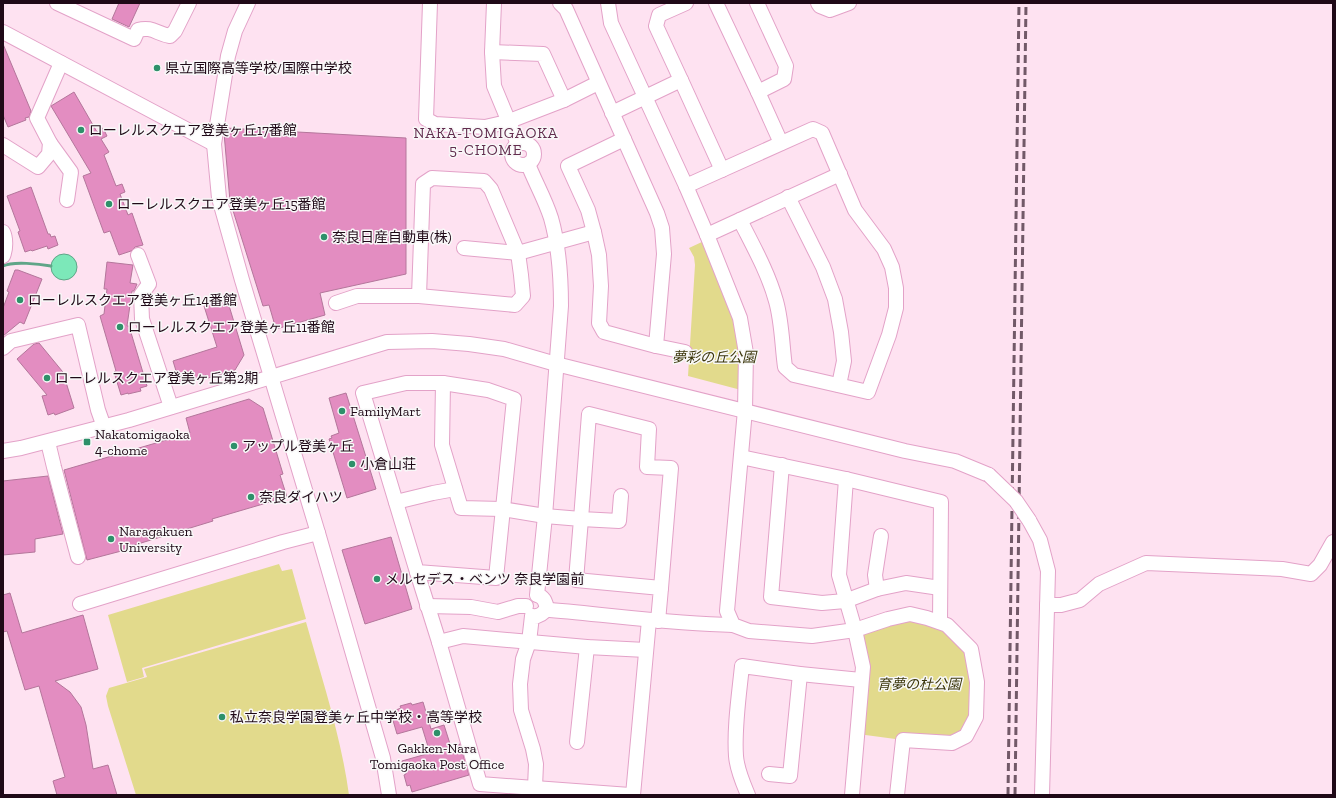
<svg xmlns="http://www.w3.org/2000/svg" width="1336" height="798" viewBox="0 0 1336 798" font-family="'Zilla Slab','Noto Sans JP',serif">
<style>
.green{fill:#e2da8c}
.water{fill:#7ce8b9;stroke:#60a588}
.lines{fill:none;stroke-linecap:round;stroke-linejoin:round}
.stream{stroke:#60a588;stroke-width:3}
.building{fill:#e38dc1;stroke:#b4769b}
.minor-casing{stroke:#e3a2c8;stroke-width:16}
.minor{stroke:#fff;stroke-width:14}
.rail{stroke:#725968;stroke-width:3;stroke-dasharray:8 4;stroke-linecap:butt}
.minor-bridge-casing{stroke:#e3a2c8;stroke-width:16;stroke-linecap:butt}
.minor-bridge{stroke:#fff;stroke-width:14}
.poi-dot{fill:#2e906a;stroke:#f8f8f8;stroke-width:1.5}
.labels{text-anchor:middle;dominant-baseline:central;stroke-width:3;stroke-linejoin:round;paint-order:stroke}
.poi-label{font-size:14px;fill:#1f0917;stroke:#f8f8f8;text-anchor:start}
.park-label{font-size:14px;font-style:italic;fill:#3b360b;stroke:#f8f8f8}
.neighbourhood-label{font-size:15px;letter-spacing:1px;fill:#622c4e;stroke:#f8f8f8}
</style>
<rect width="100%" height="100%" fill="#fee2f1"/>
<g class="green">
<path d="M704 241 732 306 738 340 741 390 688 376 695 265 694 257 689 248Z"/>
<path d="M279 564 282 571 292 569 306 619 142 668 144 677 127 682 108 615Z"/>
<path d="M927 618 971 649 977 682 966 736 903 740 858 734 861 680 855 630Z"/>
<path d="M306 622C322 679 341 736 349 795H136L108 706 106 696 109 688 147 677 144 669Z"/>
</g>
<circle class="water" cx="64" cy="267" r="13"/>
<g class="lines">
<path class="stream" d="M3 266C13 261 40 264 51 266"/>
</g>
<g class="building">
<path d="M119 3H140L129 27 112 19Z"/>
<path d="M3 44 31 111 29 117 25 118 26 120 8 127 3 115Z"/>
<path d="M74 92 97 132 103 128 107 136 101 139 109 152 104 155 116 186 122 184 125 192 120 194 128 215 132 213 143 245 135 247 131 251 119 255 110 231 104 233 83 176 91 173 51 106Z"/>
<path d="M225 128 406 138V274L320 293 325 315 276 329 269 305 263 306 230 201 224 133Z"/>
<path d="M31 187 48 234H50L51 237 55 236 58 245 48 249 47 246 32 251 31 250 25 252 18 232 20 231 7 196Z"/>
<path d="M107 262 133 265 130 283 137 284 134 291H132L127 326H129L147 386 140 388 141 391 128 394V393L121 395 114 372 116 371 100 316 104 314 107 289H104Z"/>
<path d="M15 270H18L42 279 24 324 20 322 3 336V308L9 292 7 291Z"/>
<path d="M227 299 244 355 235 370 208 378 206 375 180 384 173 361 217 347 204 306Z"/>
<path d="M39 343 67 377 65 379 74 408 55 415 54 413 48 415 42 396 47 395 17 359 34 344Z"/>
<path d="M346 393 376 489 347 498 329 439 332 438 331 436 339 433 329 398Z"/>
<path d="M249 399 263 408 283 474 280 475 287 497 212 519 213 521 128 547 129 549 87 560 64 470 190 433 186 418Z"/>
<path d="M48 476 63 534 35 539V552L3 555V481Z"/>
<path d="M391 537 412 609 365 624 342 550Z"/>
<path d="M10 593 22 633 83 615 98 669 55 681 70 692 81 707 86 725 93 769 108 765 117 795H57L53 781 65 777 39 686 25 690 7 631 3 632V595Z"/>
<path d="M423 702 431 729 444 725 451 747 460 744 469 775 412 792 410 785 407 786 404 775 406 774 402 761 430 753 422 727 397 734 392 717 398 715 396 710 401 708 400 706 411 703 412 705Z"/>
</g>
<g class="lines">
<defs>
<g id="minor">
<path d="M57 3 134 39 138 30C152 26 157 34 170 36L175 31 189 3"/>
<path d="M248 3 235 31 228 56 214 144 219 198 242 280 318 533 383 758 389 795"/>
<path d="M430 3 426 119 435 124 485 127 507 122 564 100 598 83"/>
<path d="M494 3 492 52 494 86 518 144"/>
<path d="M560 3 566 9 657 213 662 228 664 254 656 346 685 352"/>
<path d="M608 3 611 23 686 186 707 235 740 318 746 353 745 410 727 611 733 625 749 631 812 636 855 630 888 619 910 614 927 618 947 625 971 649 977 682 976 717 966 736 952 743 903 740 897 795"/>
<path d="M716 3 758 92 781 143"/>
<path d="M757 3 786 66 784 79 758 92"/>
<path d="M818 3 820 6 830 10 849 3"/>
<path d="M3 32 214 144"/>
<path d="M492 52 543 54 564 100"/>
<path d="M681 80 722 170"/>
<path d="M612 113 681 80 656 26 659 15 686 3"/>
<path d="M624 139 568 166 588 210 594 232 599 255 601 286 599 323 604 332 656 346"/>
<path d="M50 143 71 172 67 200"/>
<circle cx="523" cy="154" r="11"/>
<path d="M3 145 38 167 49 154 50 143 37 118 61 63"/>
<path d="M528 164C535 182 545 199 551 218 559 246 561 276 561 306L545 516 537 595C544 597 545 601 547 608"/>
<path d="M686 186 813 129 822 133 855 210 884 249 892 267 896 288V308L889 335 868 392 794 375 785 367C782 345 782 322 776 301 768 272 753 246 740 220"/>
<path d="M788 197 823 267 835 299 841 332 844 361 839 385"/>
<path d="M3 232C6 238 6 249 3 256"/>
<path d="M707 235 840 174"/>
<path d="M464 248 518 253 594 232"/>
<path d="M138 255 149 284 141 295 142 319 171 407"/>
<path d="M336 303 357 296H419L515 305 523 296 521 275 518 253 491 189 484 181 432 178 423 184 419 296"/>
<path d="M3 348 11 341 78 325 98 410 104 427"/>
<path d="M406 383H443L488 390 514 399 496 578 417 572 363 393Z"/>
<path d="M443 383 442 445 461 508 502 509 545 516 581 519 576 580 661 588 658 621"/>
<path d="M48 442 54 467 78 557"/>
<path d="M3 451 21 448 129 420 387 342 432 341 469 344 504 349 556 364 905 451 955 461 989 475"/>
<path d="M741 457 846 479 941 502 940 622"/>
<path d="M782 465 771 597 822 603 845 601 877 589 906 583 940 588"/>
<path d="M846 479 839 575 855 630 863 667 852 795"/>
<path d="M621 496 619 521 581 519 589 414 649 429 647 467 671 468 661 588"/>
<path d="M396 502 433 493 455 489"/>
<path d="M1029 520 1040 540 1048 571 1042 795"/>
<path d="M417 572 439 642"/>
<path d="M877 589 875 575 881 536"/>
<path d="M80 604 283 542 318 533"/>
<path d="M1047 605H1061L1080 600 1099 584 1146 563 1282 569 1311 574 1320 565 1333 542"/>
<path d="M427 606 471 607 498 612 518 606H526"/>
<path d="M547 608 550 610C611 615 672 624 733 625"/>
<path d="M577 742 587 647"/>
<path d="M769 774 790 776 800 674"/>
<path d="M535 787 536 764 533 749 521 710 520 684 523 659 529 642 532 616C539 617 543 614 547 608"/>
<path d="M630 795 480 784 439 642 463 636 587 647 646 650"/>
<path d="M633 795 649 620"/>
<path d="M748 795C743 783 737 770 736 756 734 728 739 695 742 666L800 674 861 680"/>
</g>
</defs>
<use href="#minor" class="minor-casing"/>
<use href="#minor" class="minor"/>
<g class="rail">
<path d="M1008 795 1019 3"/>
<path d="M1015 795 1026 3"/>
</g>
<defs>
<path id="minor-bridge" d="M989 475 1016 501 1029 520"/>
</defs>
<use href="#minor-bridge" class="minor-bridge-casing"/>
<use href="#minor-bridge" class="minor-bridge"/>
</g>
<g class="poi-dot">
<circle cx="157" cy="68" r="4"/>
<circle cx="81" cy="130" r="4"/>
<circle cx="109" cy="204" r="4"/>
<circle cx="324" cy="237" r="4"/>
<circle cx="20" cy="300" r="4"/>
<circle cx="120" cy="327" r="4"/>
<circle cx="47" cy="378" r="4"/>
<circle cx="342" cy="411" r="4"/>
<rect x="83" y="438" width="8" height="8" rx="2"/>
<circle cx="234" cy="446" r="4"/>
<circle cx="352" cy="464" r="4"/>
<circle cx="251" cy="497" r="4"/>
<circle cx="111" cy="539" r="4"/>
<circle cx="377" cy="579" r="4"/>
<circle cx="222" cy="717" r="4"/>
<circle cx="437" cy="733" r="4"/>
</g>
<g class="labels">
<g class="poi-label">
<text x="165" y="68">県立国際高等学校/国際中学校</text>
<text x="89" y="130">ローレルスクエア登美ヶ丘17番館</text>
<text x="117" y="204">ローレルスクエア登美ヶ丘15番館</text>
<text x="332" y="237">奈良日産自動車(株)</text>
<text x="28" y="300">ローレルスクエア登美ヶ丘14番館</text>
<text x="128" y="327">ローレルスクエア登美ヶ丘11番館</text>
<text x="55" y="378">ローレルスクエア登美ヶ丘第2期</text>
<text x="350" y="411">FamilyMart</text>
<text x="95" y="434">Nakatomigaoka<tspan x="95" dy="16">4-chome</tspan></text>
<text x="242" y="446">アップル登美ヶ丘</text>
<text x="360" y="464">小倉山荘</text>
<text x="259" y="497">奈良ダイハツ</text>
<text x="119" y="531">Naragakuen<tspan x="119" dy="16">University</tspan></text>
<text x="385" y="579">メルセデス・ベンツ 奈良学園前</text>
<text x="230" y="717">私立奈良学園登美ヶ丘中学校・高等学校</text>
<text x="437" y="748" text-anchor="middle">Gakken-Nara<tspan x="437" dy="16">Tomigaoka Post Office</tspan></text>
</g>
<g class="park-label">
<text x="714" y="357">夢彩の丘公園</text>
<text x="919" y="684">育夢の杜公園</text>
</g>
<g class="neighbourhood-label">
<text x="486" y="133">NAKA-TOMIGAOKA<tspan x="486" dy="17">5-CHOME</tspan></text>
</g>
</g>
<rect width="1336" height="798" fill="none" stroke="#1f0917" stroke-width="8"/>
</svg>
